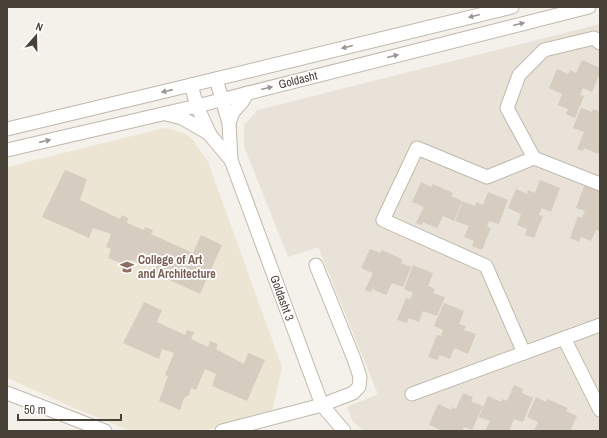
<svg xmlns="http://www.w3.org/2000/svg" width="607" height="438" viewBox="0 0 607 438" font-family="'Archivo Narrow',sans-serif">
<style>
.residential{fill:#e8e2d8}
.education{fill:#ede5d4}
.building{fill:#d6ccbf}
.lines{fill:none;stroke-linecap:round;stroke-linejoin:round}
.minor-casing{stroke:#c0b8ac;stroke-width:15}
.minor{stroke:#fff;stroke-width:13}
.oneway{fill:#9a9692}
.labels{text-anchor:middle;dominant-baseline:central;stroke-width:3.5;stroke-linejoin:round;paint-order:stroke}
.street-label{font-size:12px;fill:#484138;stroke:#fff}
.education-label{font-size:12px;font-weight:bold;fill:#785e54;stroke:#fff;text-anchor:start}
</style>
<rect width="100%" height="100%" fill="#f4f1ea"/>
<path class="residential" d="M600 24V431H364L353 422 347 407 378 394 318 247 288 257 244 146V125L258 110Z"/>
<path class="education" d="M164 128 174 130 187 135 194 141 208 162 282 367 272 412 233 425 197 431H131L72 407 7 378V167Z"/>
<g class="building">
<path d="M582 60 600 68V73L592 92 583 88 580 95 584 96 575 118 566 114 568 109 558 105 562 94 549 88 557 69 568 74 570 70 576 73Z"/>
<path d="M581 108 592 112 593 109 600 112V150L599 154 584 148 583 151 577 149 584 132 573 128Z"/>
<path d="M65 170 87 179 80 200 120 219 122 215 128 218 127 223 144 230 145 227 153 230 151 234 193 253 201 235 222 245 200 294 154 273 159 259 142 252 137 262 131 260 128 266 108 258 111 249 106 247 111 234 93 228 89 238 42 217Z"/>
<path d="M540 180 560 188 551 212 542 208 539 215 543 216 534 238 525 235 527 229 517 225 521 214 508 208 516 189 527 194 528 190 535 193Z"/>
<path d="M421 182 431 187 433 184 453 193 451 196 462 201 454 221 443 216 437 228 423 222 422 225 416 223 424 207 412 202Z"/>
<path d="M585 184 600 190V231L596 230 591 241 581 237 579 242 570 238 578 216 582 218 585 211 576 208Z"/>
<path d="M488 192 508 200 499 224 489 221 487 227 491 228 482 250 472 246 474 241 464 237 469 226 455 221 463 201 475 206 476 202 483 205Z"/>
<path d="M370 249 380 253 382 250 402 259 401 263 411 267 403 287 392 283 386 295 372 289 371 292 365 290 373 273 361 268Z"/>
<path d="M413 265 433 273 428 286 435 289 433 293 445 297 437 316 423 311 419 322 409 318 407 323 397 320 406 298 410 299 413 293 404 289Z"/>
<path d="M144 302 162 310 157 322 185 335 187 330 194 332 191 339 208 347 210 341 218 344 216 349 244 364 248 353 265 360 247 401 212 386 216 374 205 369 196 390 191 388 189 395 184 398 180 410 159 401 168 376 165 375 174 353 162 349 159 359 123 343Z"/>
<path d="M444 303 464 311 459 324 466 326 464 330 476 334 468 354 454 348 450 359 440 355 437 360 428 357 437 335 441 336 443 330 434 326Z"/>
<path d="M514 385 523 389 522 393 533 398 523 422 514 419 509 431H485L490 421 479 417 488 396 501 402 502 399 507 401Z"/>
<path d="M463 393 473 397 471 401 483 406 472 430 464 427 462 431H438L439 429 429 425 438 404 451 410 452 407 456 409Z"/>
<path d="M536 397 546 402 547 399 568 408 566 411 577 416 570 431H534L538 422 527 417Z"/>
</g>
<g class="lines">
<defs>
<g id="minor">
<path d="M600 43 594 38 544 50 519 75 507 108 534 158 600 184"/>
<path d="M216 79 229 123 231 160 322 405 344 431"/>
<path d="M191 85 197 106 210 135 231 160"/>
<path d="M166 114 182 118 210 134"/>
<path d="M229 123 233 112 242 102 247 93"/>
<path d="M7 129 191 85 512 7"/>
<path d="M7 150 197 106 589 7"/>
<path d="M564 338 600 410"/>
<path d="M524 353 486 266 383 220 417 148 487 177 534 158"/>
<path d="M7 393 105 431"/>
<path d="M412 394 600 325"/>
<path d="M222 431 322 405 353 393 359 387 360 377 354 359 316 265"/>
</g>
</defs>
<use href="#minor" class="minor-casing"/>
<use href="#minor" class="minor"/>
</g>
<defs><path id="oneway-solid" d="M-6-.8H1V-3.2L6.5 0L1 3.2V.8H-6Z"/></defs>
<g class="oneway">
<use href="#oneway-solid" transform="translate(474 16) rotate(166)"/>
<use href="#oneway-solid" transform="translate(519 24) rotate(-14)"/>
<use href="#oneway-solid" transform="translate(347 47) rotate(166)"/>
<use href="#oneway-solid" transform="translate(393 56) rotate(-14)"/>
<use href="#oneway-solid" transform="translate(267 88) rotate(-14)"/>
<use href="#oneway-solid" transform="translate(167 91) rotate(167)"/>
<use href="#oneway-solid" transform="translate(45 141) rotate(-13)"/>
</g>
<defs>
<symbol id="university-bare" viewBox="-9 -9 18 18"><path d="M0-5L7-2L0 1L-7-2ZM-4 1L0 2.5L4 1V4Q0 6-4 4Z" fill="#8d6e63" stroke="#fff" stroke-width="2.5" paint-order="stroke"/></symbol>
</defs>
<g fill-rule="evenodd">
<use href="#university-bare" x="117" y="257" width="20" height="20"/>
</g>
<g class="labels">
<g class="street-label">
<text transform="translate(298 80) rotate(-14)">Goldasht</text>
<text transform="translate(282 298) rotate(70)">Goldasht 3</text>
</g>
<g class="education-label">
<text x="138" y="260">College of Art<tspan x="138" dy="14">and Architecture</tspan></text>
</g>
</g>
<rect width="607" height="438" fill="none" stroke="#484138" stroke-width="16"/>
<g transform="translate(36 36) rotate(20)" stroke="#ffffff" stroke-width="3" paint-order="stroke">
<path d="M0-3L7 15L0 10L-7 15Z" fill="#484138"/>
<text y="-6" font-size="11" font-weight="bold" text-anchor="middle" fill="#484138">N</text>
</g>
<path d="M18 414v6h103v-6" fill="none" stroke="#484138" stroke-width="2"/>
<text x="24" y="414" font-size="12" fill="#484138" stroke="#ffffff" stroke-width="3" paint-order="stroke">50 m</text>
</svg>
